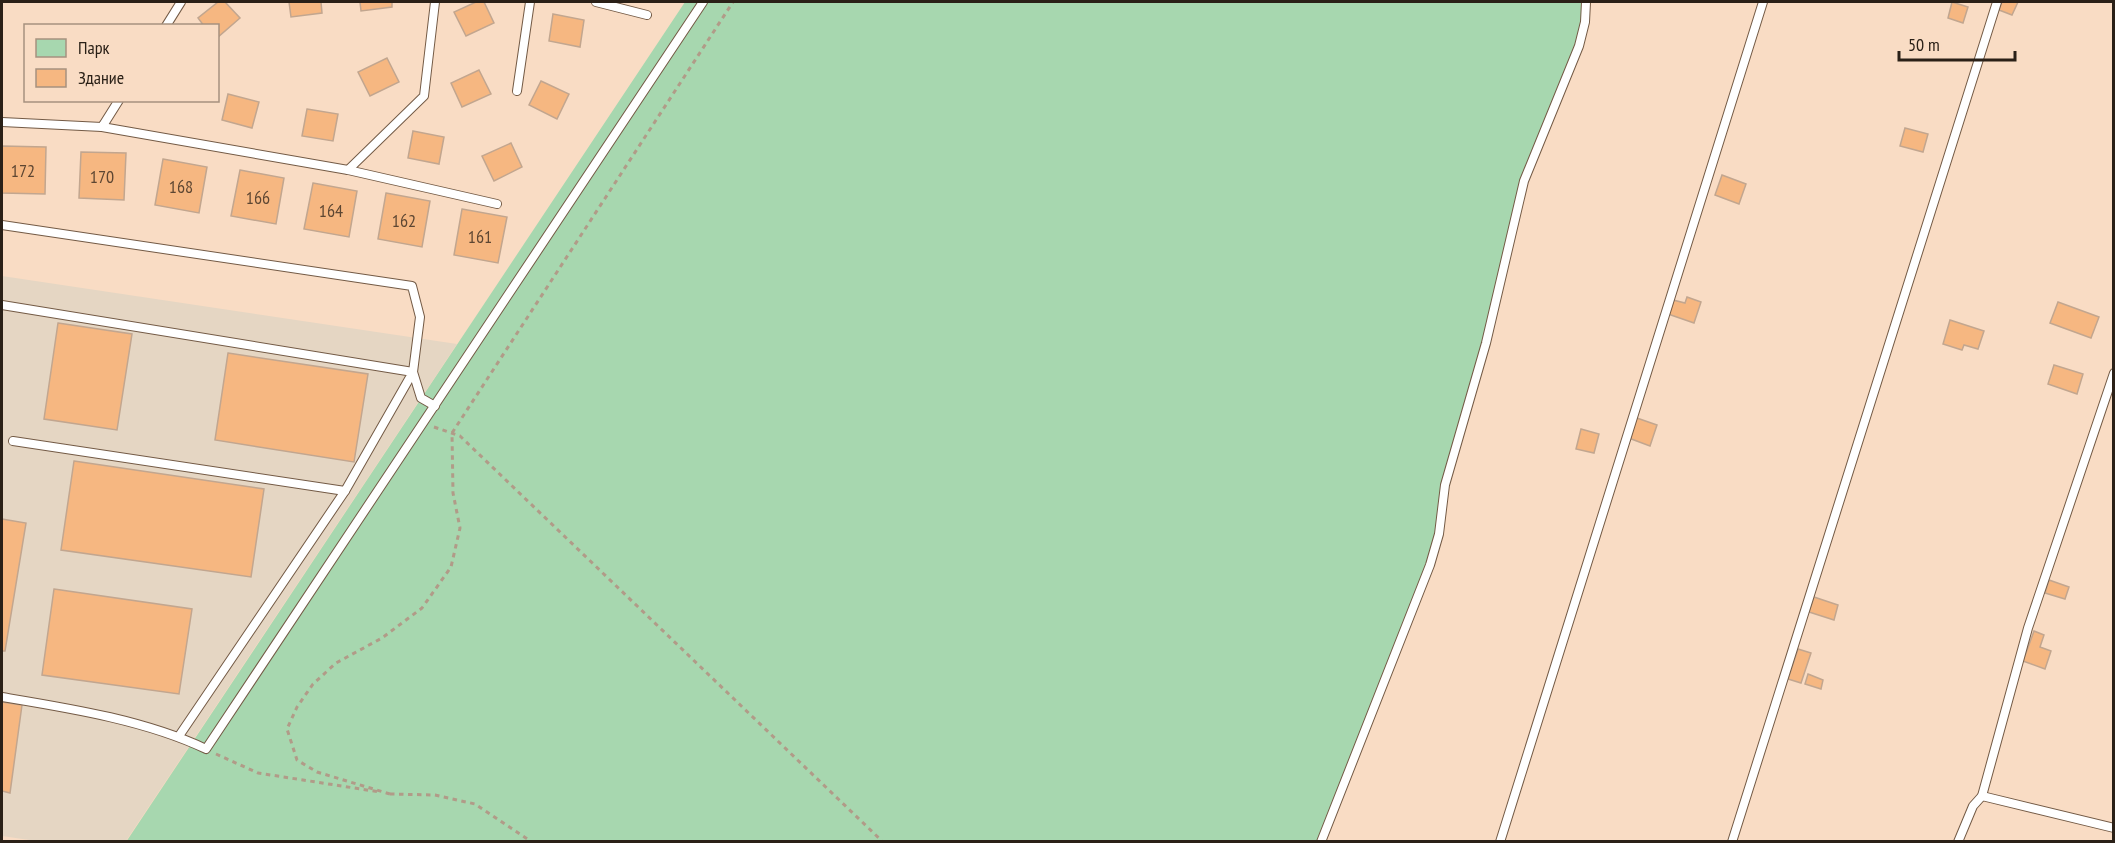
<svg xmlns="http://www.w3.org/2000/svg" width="2115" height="843" viewBox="0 0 2115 843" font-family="'PT Sans Narrow',sans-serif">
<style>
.industrial{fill:#e5d6c3}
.green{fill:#a7d7af}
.building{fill:#f6b781;stroke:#c2a68f;stroke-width:1.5}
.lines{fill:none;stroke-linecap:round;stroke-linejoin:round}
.service-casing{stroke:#735a45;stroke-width:10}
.path{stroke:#b19b88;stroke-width:3;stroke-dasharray:4.5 4.5;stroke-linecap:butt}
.service{stroke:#fff;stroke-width:8}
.labels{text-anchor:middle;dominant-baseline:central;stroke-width:4.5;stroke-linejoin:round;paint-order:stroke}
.number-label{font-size:18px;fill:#5d4632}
</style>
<rect width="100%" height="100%" fill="#f9dcc4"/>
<path class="industrial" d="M2 276 457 344 126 841 43 842 2 836Z"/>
<path class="green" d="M685 2H1586L1585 22 1524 181 1486 343 1445 485 1439 534 1321 841 126 842Z"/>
<g class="building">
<path d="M218 2H225L240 18 218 37V26H204L198 18Z"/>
<path d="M289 2H321L322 13 291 17Z"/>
<path d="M360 2H392V7L361 11Z"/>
<path d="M476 2H484L494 23 466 36 454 12Z"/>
<path d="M1952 2 1968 7 1963 23 1948 18Z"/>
<path d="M2002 2H2018L2012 15 1999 10Z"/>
<path d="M553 14 584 20 580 47 549 41Z"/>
<path d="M387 58 399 82 370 96 358 72Z"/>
<path d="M479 70 491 94 462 107 451 83Z"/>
<path d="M541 81 569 94 557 119 529 105Z"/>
<path d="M228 94 259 102 252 128 222 120Z"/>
<path d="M307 109 338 114 333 141 302 136Z"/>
<path d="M1905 128 1928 134 1923 152 1900 146Z"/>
<path d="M413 131 444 137 439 164 408 158Z"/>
<path d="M511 143 522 167 494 181 482 156Z"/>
<path d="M2 146 46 147 45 194 2 193Z"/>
<path d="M81 152 126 153 124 200 79 198Z"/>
<path d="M163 159 207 167 199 213 155 205Z"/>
<path d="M240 170 284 178 276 224 231 216Z"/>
<path d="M1722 175 1746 184 1739 204 1715 195Z"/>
<path d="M313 183 357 191 349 237 304 229Z"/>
<path d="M386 193 430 201 422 247 378 239Z"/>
<path d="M462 209 507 217 498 263 454 255Z"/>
<path d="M1687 297 1701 302 1694 323 1668 314 1673 300 1685 303Z"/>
<path d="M2058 302 2099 317 2091 338 2050 323Z"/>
<path d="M1950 320 1984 331 1978 349 1964 345 1962 350 1943 344Z"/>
<path d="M58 323 132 334 117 430 44 419Z"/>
<path d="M228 353 368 374 354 462 215 440Z"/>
<path d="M2054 365 2083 374 2077 394 2048 384Z"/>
<path d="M1634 417 1657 425 1650 446 1626 437Z"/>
<path d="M1581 429 1599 434 1594 453 1576 449Z"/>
<path d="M74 461 264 489 251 577 61 550Z"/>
<path d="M2 519 26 523 5 651H2Z"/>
<path d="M2049 580 2069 587 2065 599 2045 593Z"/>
<path d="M54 589 192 609 179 694 42 675Z"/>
<path d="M1814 597 1838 605 1834 620 1809 612Z"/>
<path d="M2034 631 2044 635 2040 647 2051 651 2045 669 2023 661Z"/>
<path d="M1798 649 1811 653 1801 683 1788 679Z"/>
<path d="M1808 674 1823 680 1821 689 1805 684Z"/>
<path d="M2 702 22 705 10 793 2 791Z"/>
</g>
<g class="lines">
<defs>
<g id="service">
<path d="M596 2 647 15"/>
<path d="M166 26 181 2"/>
<path d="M517 91 530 2"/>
<path d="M2 122 102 127 119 100"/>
<path d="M102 127 348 170 497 204"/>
<path d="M348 170 424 96 435 2"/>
<path d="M2 225 412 286 420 317 413 372 421 398 435 406"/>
<path d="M2 305 413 372 345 491 179 736"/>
<path d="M13 441 345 491"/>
<path d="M2 697C68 708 145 720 206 749L703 2"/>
<path d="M1982 796 2114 828"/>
<path d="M1321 842 1430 565 1439 534 1445 485 1486 343 1524 181 1579 46 1585 22 1586 2"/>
<path d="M1500 842 1763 2"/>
<path d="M1732 842 1997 2"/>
<path d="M1958 842 1973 806 1982 796 2028 628 2114 373"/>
</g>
</defs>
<use href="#service" class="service-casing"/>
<g class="path">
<path d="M434 427 460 436 883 842"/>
<path d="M216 754 258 773 380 792"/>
<path d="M390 794 317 772 297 760 287 729 297 707 313 684 336 663 382 638 422 608 451 567 460 528 453 493 452 433 733 2"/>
<path d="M390 794 435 795 475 804 532 842"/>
</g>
<use href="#service" class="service"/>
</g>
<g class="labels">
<g class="number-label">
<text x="23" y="170">172</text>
<text x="102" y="176">170</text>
<text x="181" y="186">168</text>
<text x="258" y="197">166</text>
<text x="331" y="210">164</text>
<text x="404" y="220">162</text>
<text x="480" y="236">161</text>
</g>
</g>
<rect width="2115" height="843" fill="none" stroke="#2a2017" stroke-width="6"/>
<rect x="24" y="24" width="195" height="78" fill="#f9dcc4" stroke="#a6917f" stroke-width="1.5"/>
<rect x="36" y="39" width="30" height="18" fill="#a7d7af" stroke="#a6917f" stroke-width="1.5"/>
<text x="78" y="54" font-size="18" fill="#2a2017">Парк</text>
<rect x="36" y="69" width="30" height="18" fill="#f6b781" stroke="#a6917f" stroke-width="1.5"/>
<text x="78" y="84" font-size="18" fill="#2a2017">Здание</text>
<path d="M1899 51v9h116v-9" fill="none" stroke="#2a2017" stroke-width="3"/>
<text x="1908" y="51" font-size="18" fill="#2a2017" stroke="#f9dcc4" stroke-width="4.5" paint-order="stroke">50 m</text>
</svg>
